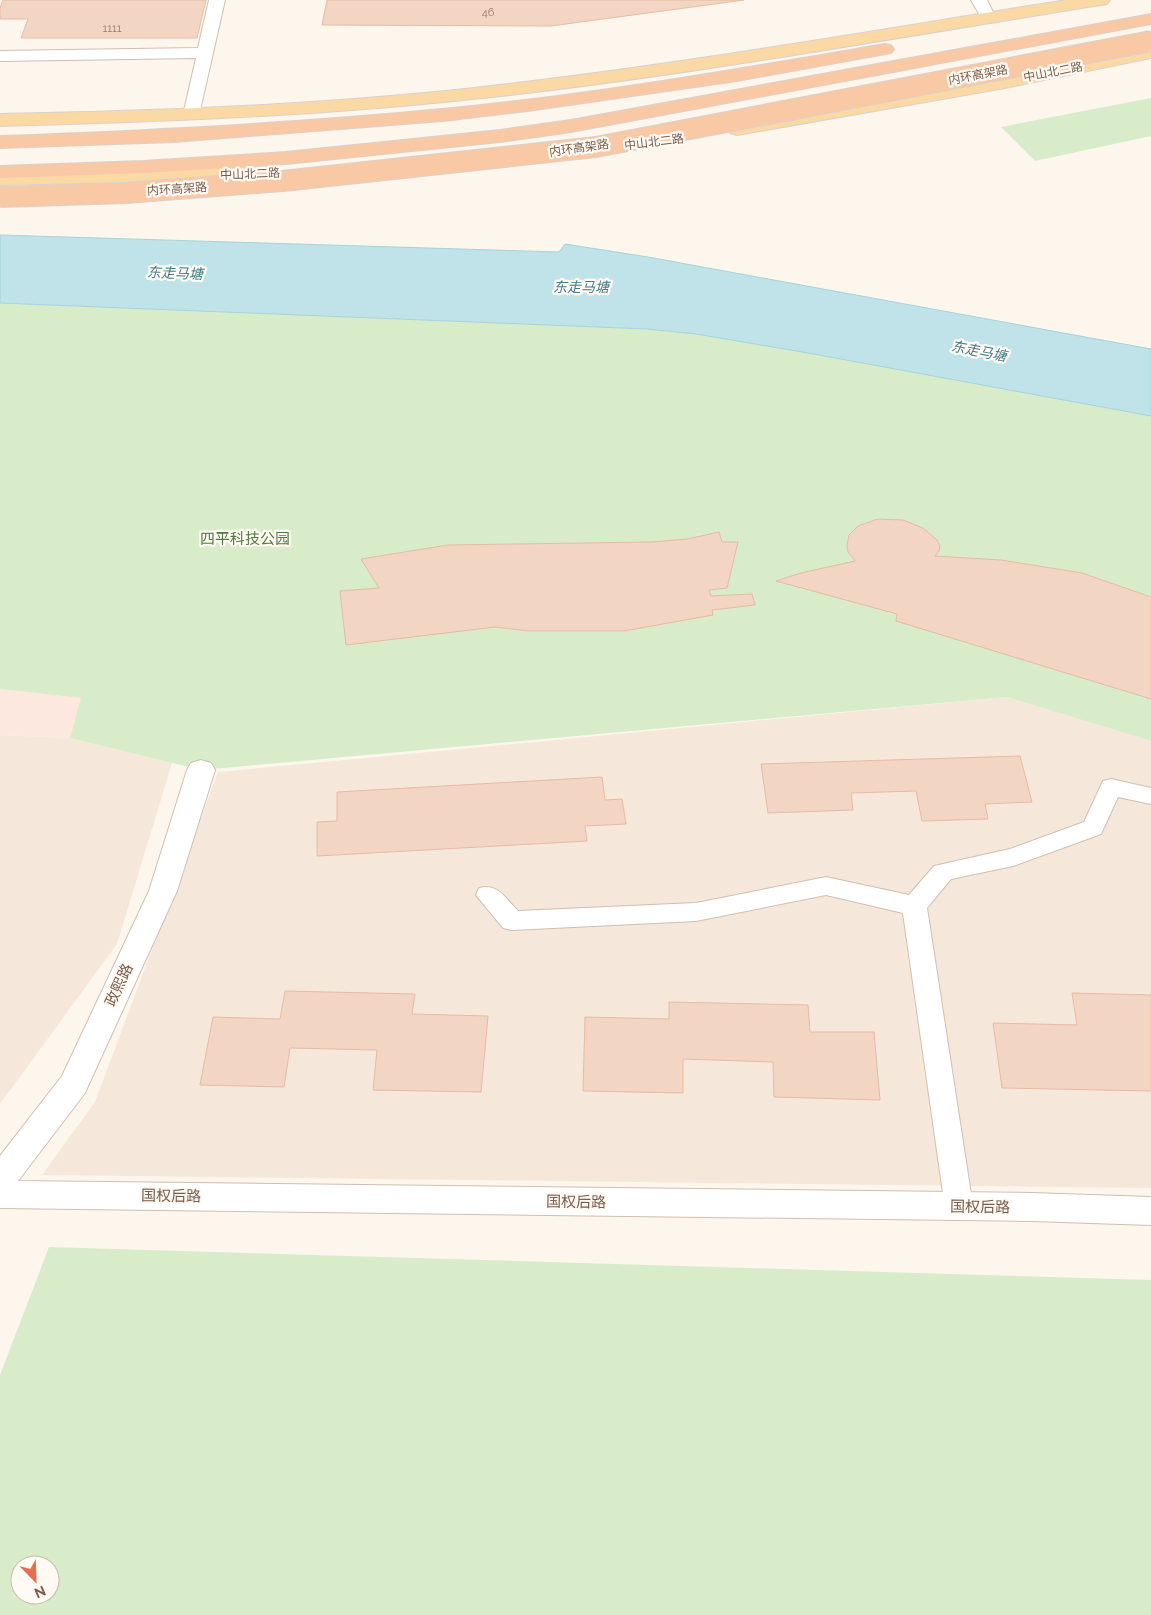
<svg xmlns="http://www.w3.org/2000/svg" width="1151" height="1615" viewBox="0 0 1151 1615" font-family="Raleway,'Noto Sans SC',sans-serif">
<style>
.residential{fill:#f5e8da}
.commercial{fill:#fde8e0}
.green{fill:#d8ecc9;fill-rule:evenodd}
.water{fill:#bfe3e8;stroke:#a5d3da}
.building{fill:#f3d5c3;stroke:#e6bba3}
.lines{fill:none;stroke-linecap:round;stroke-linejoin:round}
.service-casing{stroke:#d1beb0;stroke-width:2}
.minor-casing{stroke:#d1beb0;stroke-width:2}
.primary-casing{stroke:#dad1cd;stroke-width:2}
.trunk-casing{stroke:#dad1cd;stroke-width:2}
.service{fill:#fff;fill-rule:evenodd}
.minor{fill:#fff;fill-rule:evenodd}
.primary{fill:#fbd9a5;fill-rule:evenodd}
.trunk{fill:#f9c8a4;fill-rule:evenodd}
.trunk-bridge-casing{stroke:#dad1cd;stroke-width:22;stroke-linecap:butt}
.trunk-bridge{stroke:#f9c8a4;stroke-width:20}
.labels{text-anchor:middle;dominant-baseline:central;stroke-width:4.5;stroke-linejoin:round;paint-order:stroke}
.far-number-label{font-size:11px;fill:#987a6a}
.far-street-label{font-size:12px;fill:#7a5c4d;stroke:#fffaf3}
.far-water-label{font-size:14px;font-style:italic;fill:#437c86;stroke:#fffaf3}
.park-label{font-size:15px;fill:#537a41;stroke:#fffaf3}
.street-label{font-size:15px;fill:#7a5c4d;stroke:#fffaf3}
</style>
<rect width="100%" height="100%" fill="#fdf6ec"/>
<g class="residential">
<path d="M1007 697 1151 741V1188L42 1175 95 1102 218 772Z"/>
<path d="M0 735 70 738 172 763 117 944 0 1104Z"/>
</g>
<path class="commercial" d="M0 689 82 698 70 738 0 735Z"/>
<g class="green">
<path d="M1151 98V136L1035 161 1001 127Z"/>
<path d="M0 303 647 329 696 334 808 353 1151 416V741L1007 697 201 770 70 738 81 698 0 689Z"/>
<path d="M49 1247 1151 1280V1615H0V1375ZM20 1565H50V1595H20Z"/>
</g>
<path class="water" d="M0 235 559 252 565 244 648 257 1151 349V416L808 353 696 334 647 329 0 303Z"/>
<g class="building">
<path d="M3 0H206L197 38H21L28 19H0V8Z"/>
<path d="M327 0H744L551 26 322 25Z"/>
<path d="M878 519 903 520 923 528 937 540 940 546 939 551 935 556 1001 560 1082 573 1151 597V699L896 621 897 614 776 581 801 573 855 561 848 552 847 546 849 535 858 526Z"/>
<path d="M719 532 722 542H738L727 588 709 590 711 596 752 594 755 605 712 610 713 615 624 631H529L495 627 346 645 340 591 379 588 361 559 448 545 651 542 687 539Z"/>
<path d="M1020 756 1032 802 985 804 988 819 922 821 916 791 851 793 853 810 768 813 761 764Z"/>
<path d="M602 777 605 800 622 799 626 824 585 826 587 841 317 856V822L337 821V792Z"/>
<path d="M285 991 415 994 412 1014 488 1016 481 1092 373 1090 377 1050 290 1048 284 1087 200 1085 213 1017 280 1019Z"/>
<path d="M1072 993 1151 995V1091L1002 1088 993 1023 1077 1025Z"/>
<path d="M669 1002 808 1005 810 1032H874L880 1100 774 1097 773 1062 683 1059V1093L583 1091 585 1017 669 1019Z"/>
</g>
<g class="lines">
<defs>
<g id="service">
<path d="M209 0H225L199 115 197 118H185L183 115 196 58 0 61V51L198 48Z"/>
<path d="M971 0H987L996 18 993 21H983Z"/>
<path d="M1111 779 1151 788V804L1118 797 1101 834 1013 866 951 879 927 908 973 1207 969 1215 959 1219 949 1215 945 1207 903 913 826 895 696 921 512 930 503 928 476 895 479 888C498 883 506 899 518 911L696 903 826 877 909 895 934 866 1010 849 1084 822 1103 781Z"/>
</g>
<path id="minor" d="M201 760 211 763 215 770 177 891 89 1084 85 1093 18 1181 1031 1193 1151 1197V1225L1031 1221 0 1208V1156L62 1076 149 891 187 770 191 763Z"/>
<g id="primary">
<path d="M1067 0H1110L1107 4 1101 5C892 38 683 77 473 99 316 116 158 122 0 126V114C158 111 317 105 474 88 673 66 870 31 1067 0Z"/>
<path d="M1151 48V58L1005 88 737 135 730 133 727 129 730 125 737 123 1005 76Z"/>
<path d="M271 167 278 169 281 173 278 177 271 179 0 185V173Z"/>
</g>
<g id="trunk">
<path d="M1151 14V24L571 132 500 142 286 164 143 173 0 178V166L143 161 286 152 500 130 571 120Z"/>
<path d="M885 44 891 45 894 49 891 53 737 81 528 111 443 121 174 142 0 148V136C148 131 295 123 442 109 591 95 738 69 885 44Z"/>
</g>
</defs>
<use href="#service" class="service-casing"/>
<use href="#minor" class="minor-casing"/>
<use href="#primary" class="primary-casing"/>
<use href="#trunk" class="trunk-casing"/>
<use href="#service" class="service"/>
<use href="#minor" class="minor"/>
<use href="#primary" class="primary"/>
<use href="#trunk" class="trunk"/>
<defs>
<path id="trunk-bridge" d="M0 197 126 193 283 181 596 147 1151 41"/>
</defs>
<use href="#trunk-bridge" class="trunk-bridge-casing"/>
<use href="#trunk-bridge" class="trunk-bridge"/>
</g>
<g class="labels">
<g class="far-number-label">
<text x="488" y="12">46</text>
<text x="112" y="28">1111</text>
</g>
<g class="far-street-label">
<text transform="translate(1053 72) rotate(-11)">中山北二路</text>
<text transform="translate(978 75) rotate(-11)">内环高架路</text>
<text transform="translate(654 142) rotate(-7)">中山北二路</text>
<text transform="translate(579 148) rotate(-8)">内环高架路</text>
<text transform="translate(250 174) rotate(-2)">中山北二路</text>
<text transform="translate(177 189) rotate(-4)">内环高架路</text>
</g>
<g class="far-water-label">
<text transform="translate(175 273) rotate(2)">东走马塘</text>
<text x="581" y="287">东走马塘</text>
<text transform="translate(979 351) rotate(11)">东走马塘</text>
</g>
<g class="park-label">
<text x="245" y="539">四平科技公园</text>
</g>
<g class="street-label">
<text transform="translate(119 985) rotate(-65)">政熙路</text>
<text transform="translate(171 1196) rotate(1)">国权后路</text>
<text transform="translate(576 1202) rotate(1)">国权后路</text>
<text transform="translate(980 1207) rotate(1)">国权后路</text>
</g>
</g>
<g transform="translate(35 1580) rotate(157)"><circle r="24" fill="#fffaf3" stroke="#cabbb1"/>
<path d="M0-4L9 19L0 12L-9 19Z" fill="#e76f51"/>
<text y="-8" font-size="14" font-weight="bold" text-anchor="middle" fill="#7a5c4d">N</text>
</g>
</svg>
